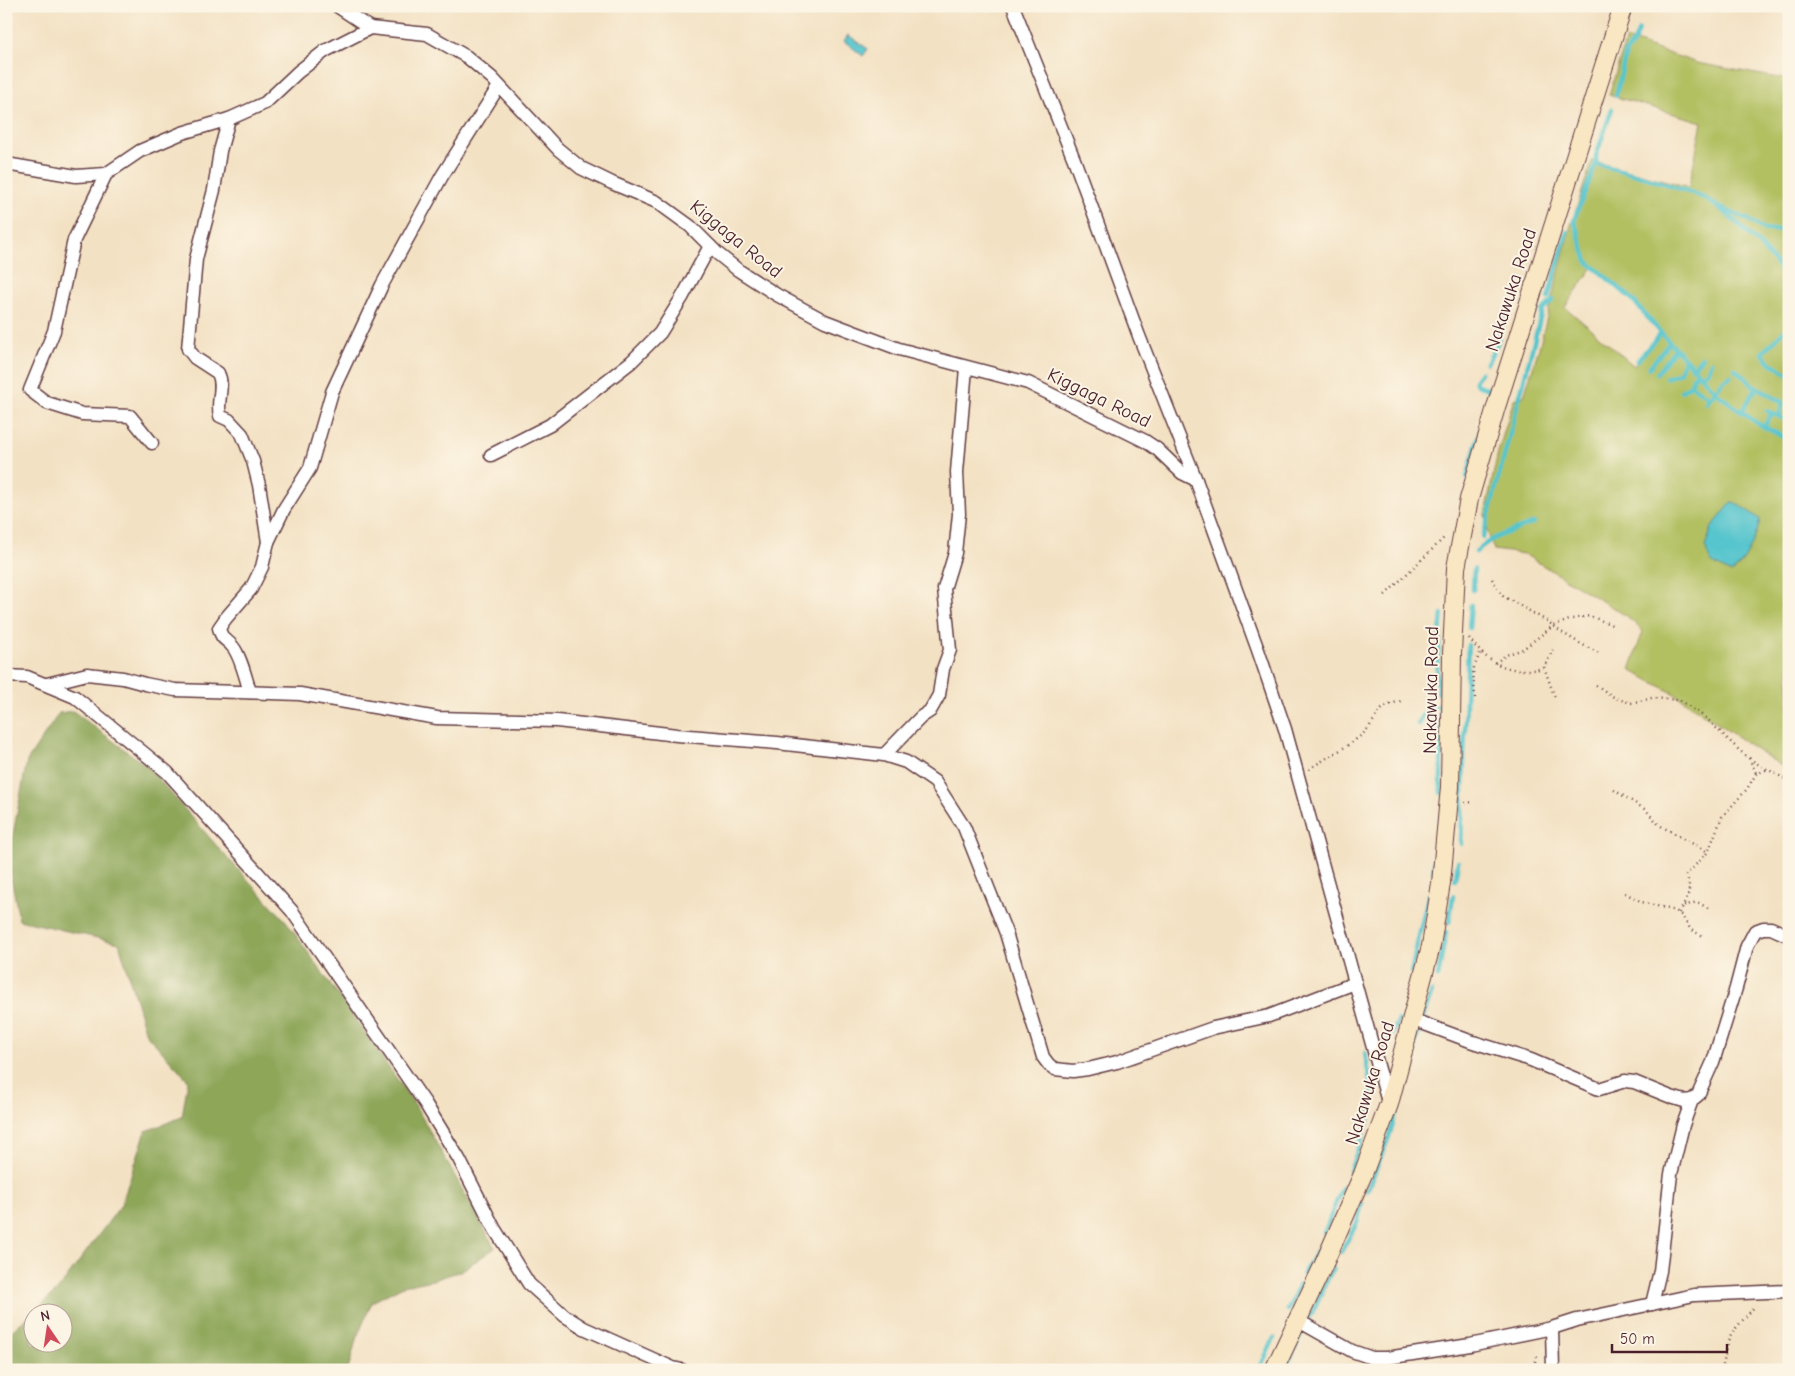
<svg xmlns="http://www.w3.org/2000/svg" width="1795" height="1376" viewBox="0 0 1795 1376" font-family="'Comic Neue',sans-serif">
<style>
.green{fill:#b2c062;stroke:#7e7046;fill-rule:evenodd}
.forest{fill:#8da658;stroke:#6c6242;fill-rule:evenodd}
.water{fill:#57c5cd;stroke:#50727c}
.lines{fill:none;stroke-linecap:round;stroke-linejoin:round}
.stream{stroke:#57c5cd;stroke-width:4.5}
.minor-casing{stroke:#633c42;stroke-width:15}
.secondary-casing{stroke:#633c42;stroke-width:20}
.path{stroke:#633c42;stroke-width:2.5;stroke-dasharray:1 4;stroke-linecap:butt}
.minor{stroke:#fff;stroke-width:12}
.secondary{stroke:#f9e7c3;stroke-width:18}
.labels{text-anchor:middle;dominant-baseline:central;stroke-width:4;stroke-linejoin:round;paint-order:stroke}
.street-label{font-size:19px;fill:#4a1f2b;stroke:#fcf5e5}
</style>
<rect width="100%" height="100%" fill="#fcf5e5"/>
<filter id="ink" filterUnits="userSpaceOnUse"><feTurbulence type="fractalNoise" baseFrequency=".02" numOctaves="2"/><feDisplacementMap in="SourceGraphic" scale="10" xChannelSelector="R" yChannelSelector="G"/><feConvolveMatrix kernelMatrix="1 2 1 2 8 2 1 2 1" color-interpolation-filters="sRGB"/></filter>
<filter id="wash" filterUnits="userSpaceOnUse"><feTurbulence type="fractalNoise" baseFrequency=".0096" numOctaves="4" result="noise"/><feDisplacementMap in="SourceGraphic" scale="20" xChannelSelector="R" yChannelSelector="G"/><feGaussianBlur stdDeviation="1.12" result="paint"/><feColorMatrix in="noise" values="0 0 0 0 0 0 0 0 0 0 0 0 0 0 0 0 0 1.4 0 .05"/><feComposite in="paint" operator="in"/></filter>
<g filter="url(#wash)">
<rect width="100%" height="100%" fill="#f3e1c3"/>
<path class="green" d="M1626 39 1697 63 1789 80V771L1730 732 1673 693 1630 670 1643 631 1625 615 1524 554 1494 550 1488 533 1485 514 1498 452 1514 399 1524 396 1539 348 1571 225 1592 161 1689 187 1702 122 1609 95ZM1593 267 1632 299 1661 333 1634 366 1565 307Z"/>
<path class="forest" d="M73 711 148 767 223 853 286 921 414 1103 495 1248 461 1271 433 1280 403 1286 372 1302 356 1340 348 1370H6V1336L57 1291 121 1205 146 1131 182 1117 188 1080 146 1034 119 943 19 920 8 860 27 761 59 713ZM32 1314H62V1344H32Z"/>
<g class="water">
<path d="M848 35 868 49 863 56 844 41Z"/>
<path d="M1731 503 1738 504 1760 519C1759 532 1743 568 1731 573L1711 562 1705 547 1712 527Z"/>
</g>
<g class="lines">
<g class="stream">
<path d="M1616 96 1626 52 1634 42 1639 30"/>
<path d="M1612 109 1596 156V164C1624 171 1651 178 1677 188 1687 191 1697 194 1706 199 1736 217 1766 252 1789 279"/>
<path d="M1596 164 1574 220 1587 261 1632 299 1661 333 1719 395 1757 423 1789 440"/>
<path d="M1721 208 1747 219 1765 230H1789"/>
<path d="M1548 298 1567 232"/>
<path d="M1789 326 1762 353 1772 364 1789 374"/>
<path d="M1637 361 1661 333"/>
<path d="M1487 363 1497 344 1504 313"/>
<path d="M1649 368 1669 343"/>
<path d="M1693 368 1702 357"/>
<path d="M1735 369 1753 385 1783 403 1779 416"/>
<path d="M1657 373 1675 349"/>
<path d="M1701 376 1708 371 1711 362"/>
<path d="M1666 378 1679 373 1685 359"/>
<path d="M1691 385 1710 398"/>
<path d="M1681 391 1691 385 1693 377 1698 373"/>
<path d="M1706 403 1723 381 1731 376"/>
<path d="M1767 411 1789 421"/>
<path d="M1741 412 1757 387"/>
<path d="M1764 427 1772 413"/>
<path d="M1467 477 1490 397 1489 389 1477 385 1475 381 1481 373"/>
<path d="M1483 537 1542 311 1553 300"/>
<path d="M1476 552C1490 536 1514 531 1534 523"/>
<path d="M1473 590 1474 569"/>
<path d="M1469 628 1471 605"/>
<path d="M1438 693 1437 665 1442 614"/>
<path d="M1418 725C1422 715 1428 703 1440 707L1441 718V793"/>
<path d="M1461 844 1468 645"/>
<path d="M1433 872 1435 858"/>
<path d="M1455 880 1458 862"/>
<path d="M1449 923 1453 896"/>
<path d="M1411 972 1428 896"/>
<path d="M1438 977 1446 932"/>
<path d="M1423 1018 1432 992"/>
<path d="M1385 1047 1399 1020"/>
<path d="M1413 1050 1420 1030"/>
<path d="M1350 1171 1368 1121 1372 1093 1365 1053"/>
<path d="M1367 1191 1389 1137 1411 1059"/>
<path d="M1324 1233 1342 1188"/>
<path d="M1341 1252 1357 1223 1362 1204"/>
<path d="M1303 1274 1317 1251"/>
<path d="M1288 1310 1300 1284"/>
<path d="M1310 1317 1333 1268"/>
<path d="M1259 1370 1274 1338"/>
<path d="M1285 1370 1302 1332"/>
</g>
</g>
</g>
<g filter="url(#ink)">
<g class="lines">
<defs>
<g id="minor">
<path d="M337 6 370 28 427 34 467 57 492 78 558 149 581 168 612 183 657 202 690 226 718 254 738 270 777 295 825 321 899 349 1028 383 1145 441 1157 449 1182 473 1196 480"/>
<path d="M1013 6 1075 162 1139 336 1196 480 1258 650 1285 729 1388 1102"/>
<path d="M229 119 220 151 214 190 196 259 188 349 195 358 218 373C225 387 216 401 220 416L229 420 242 434 253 461 259 485 268 542 262 567 251 589 226 618 219 628C222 641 226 638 233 647 241 657 246 679 250 692"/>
<path d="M6 164 76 176 106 174"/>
<path d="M152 443 130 416 82 414 47 403 30 390 54 331 74 240 106 174 140 151 182 133 229 119 265 103 298 72 325 51 370 28"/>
<path d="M491 455 550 425 631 362 660 333 683 296 710 246"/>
<path d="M268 542 284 509 310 468 332 392 382 285 442 176 499 86"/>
<path d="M6 676 27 677 75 697 167 772 292 911 425 1103 459 1159 494 1228 529 1284 565 1316 584 1328 673 1368 682 1370"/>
<path d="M47 684 87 674 123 678 145 684 175 690 300 694 437 718 557 721 677 735 777 743 884 755 906 762 935 782 964 827 1006 933 1043 1057 1049 1065 1055 1069 1073 1071 1088 1069 1117 1062 1213 1028 1269 1016 1355 983"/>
<path d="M884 755 921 717 930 711 939 695 943 669 950 650 944 589 955 553 959 514 957 472 966 368"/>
<path d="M1411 1019 1470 1041 1531 1060 1599 1089 1625 1081 1634 1082 1671 1097 1684 1101 1692 1100 1698 1095 1713 1062 1736 988 1747 946 1755 931 1763 928H1771L1789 936"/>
<path d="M1652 1304 1660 1271 1671 1174 1683 1125 1692 1100"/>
<path d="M1297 1320 1352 1351 1372 1358H1387L1470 1345 1552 1328 1577 1320 1694 1295 1789 1291"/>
<path d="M1552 1328 1553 1370"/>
</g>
<path id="secondary" d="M1274 1370 1323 1266 1363 1174 1389 1104 1431 946 1441 883 1450 787 1452 654 1456 568 1469 499 1496 407 1623 6"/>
</defs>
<use href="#minor" class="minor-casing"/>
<use href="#secondary" class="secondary-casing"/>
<g class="path">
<path d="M1492 579 1503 596 1547 621 1561 632 1581 644 1601 654"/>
<path d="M1385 595 1445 537"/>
<path d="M1469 638C1484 659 1502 671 1528 670 1533 670 1539 670 1543 667 1547 663 1550 655 1553 650"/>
<path d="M1495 663 1506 655 1523 649 1553 626 1572 619 1590 616 1612 625"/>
<path d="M1544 667 1555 698"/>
<path d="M1596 685 1615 698 1631 703 1652 698 1680 700 1706 718 1740 751 1756 763 1789 781"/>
<path d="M1475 698 1473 670 1480 653"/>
<path d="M1749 758 1756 773"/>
<path d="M1309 769C1326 758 1344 749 1359 737 1380 721 1371 707 1402 701"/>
<path d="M1614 790 1646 810 1659 825 1708 852"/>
<path d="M1465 803 1473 802"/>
<path d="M1625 893 1642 902 1676 911 1682 916 1691 930 1703 936"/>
<path d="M1684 906 1697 902 1708 908"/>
<path d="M1679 913C1687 899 1693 891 1686 875L1708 852 1722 817 1747 789 1756 774 1768 769"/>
<path d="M1361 1115 1369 1114"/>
<path d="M1535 1362 1538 1354"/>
<path d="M1668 1370 1669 1369"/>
<path d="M1721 1370C1726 1361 1724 1351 1728 1342 1733 1328 1746 1318 1755 1306"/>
</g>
<use href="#minor" class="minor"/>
<use href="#secondary" class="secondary"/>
</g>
</g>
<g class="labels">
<g class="street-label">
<text transform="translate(736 239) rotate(39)">Kiggaga Road</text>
<text transform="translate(1511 290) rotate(-72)">Nakawuka Road</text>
<text transform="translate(1099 398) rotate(26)">Kiggaga Road</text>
<text transform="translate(1431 690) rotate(-89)">Nakawuka Road</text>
<text transform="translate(1370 1083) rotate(-73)">Nakawuka Road</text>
</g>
</g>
<rect width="1795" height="1376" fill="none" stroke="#fcf5e5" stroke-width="25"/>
<g transform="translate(48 1328) rotate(347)"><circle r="24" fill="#fcf5e5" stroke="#b59f9b"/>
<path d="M0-4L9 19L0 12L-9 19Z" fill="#d1495b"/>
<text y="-8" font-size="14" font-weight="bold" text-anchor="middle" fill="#4a1f2b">N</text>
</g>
<path d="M1612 1344v8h115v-8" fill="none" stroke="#4a1f2b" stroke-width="2.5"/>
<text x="1620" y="1344" font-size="15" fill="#4a1f2b" stroke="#fcf5e5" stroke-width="4" paint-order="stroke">50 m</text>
</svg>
